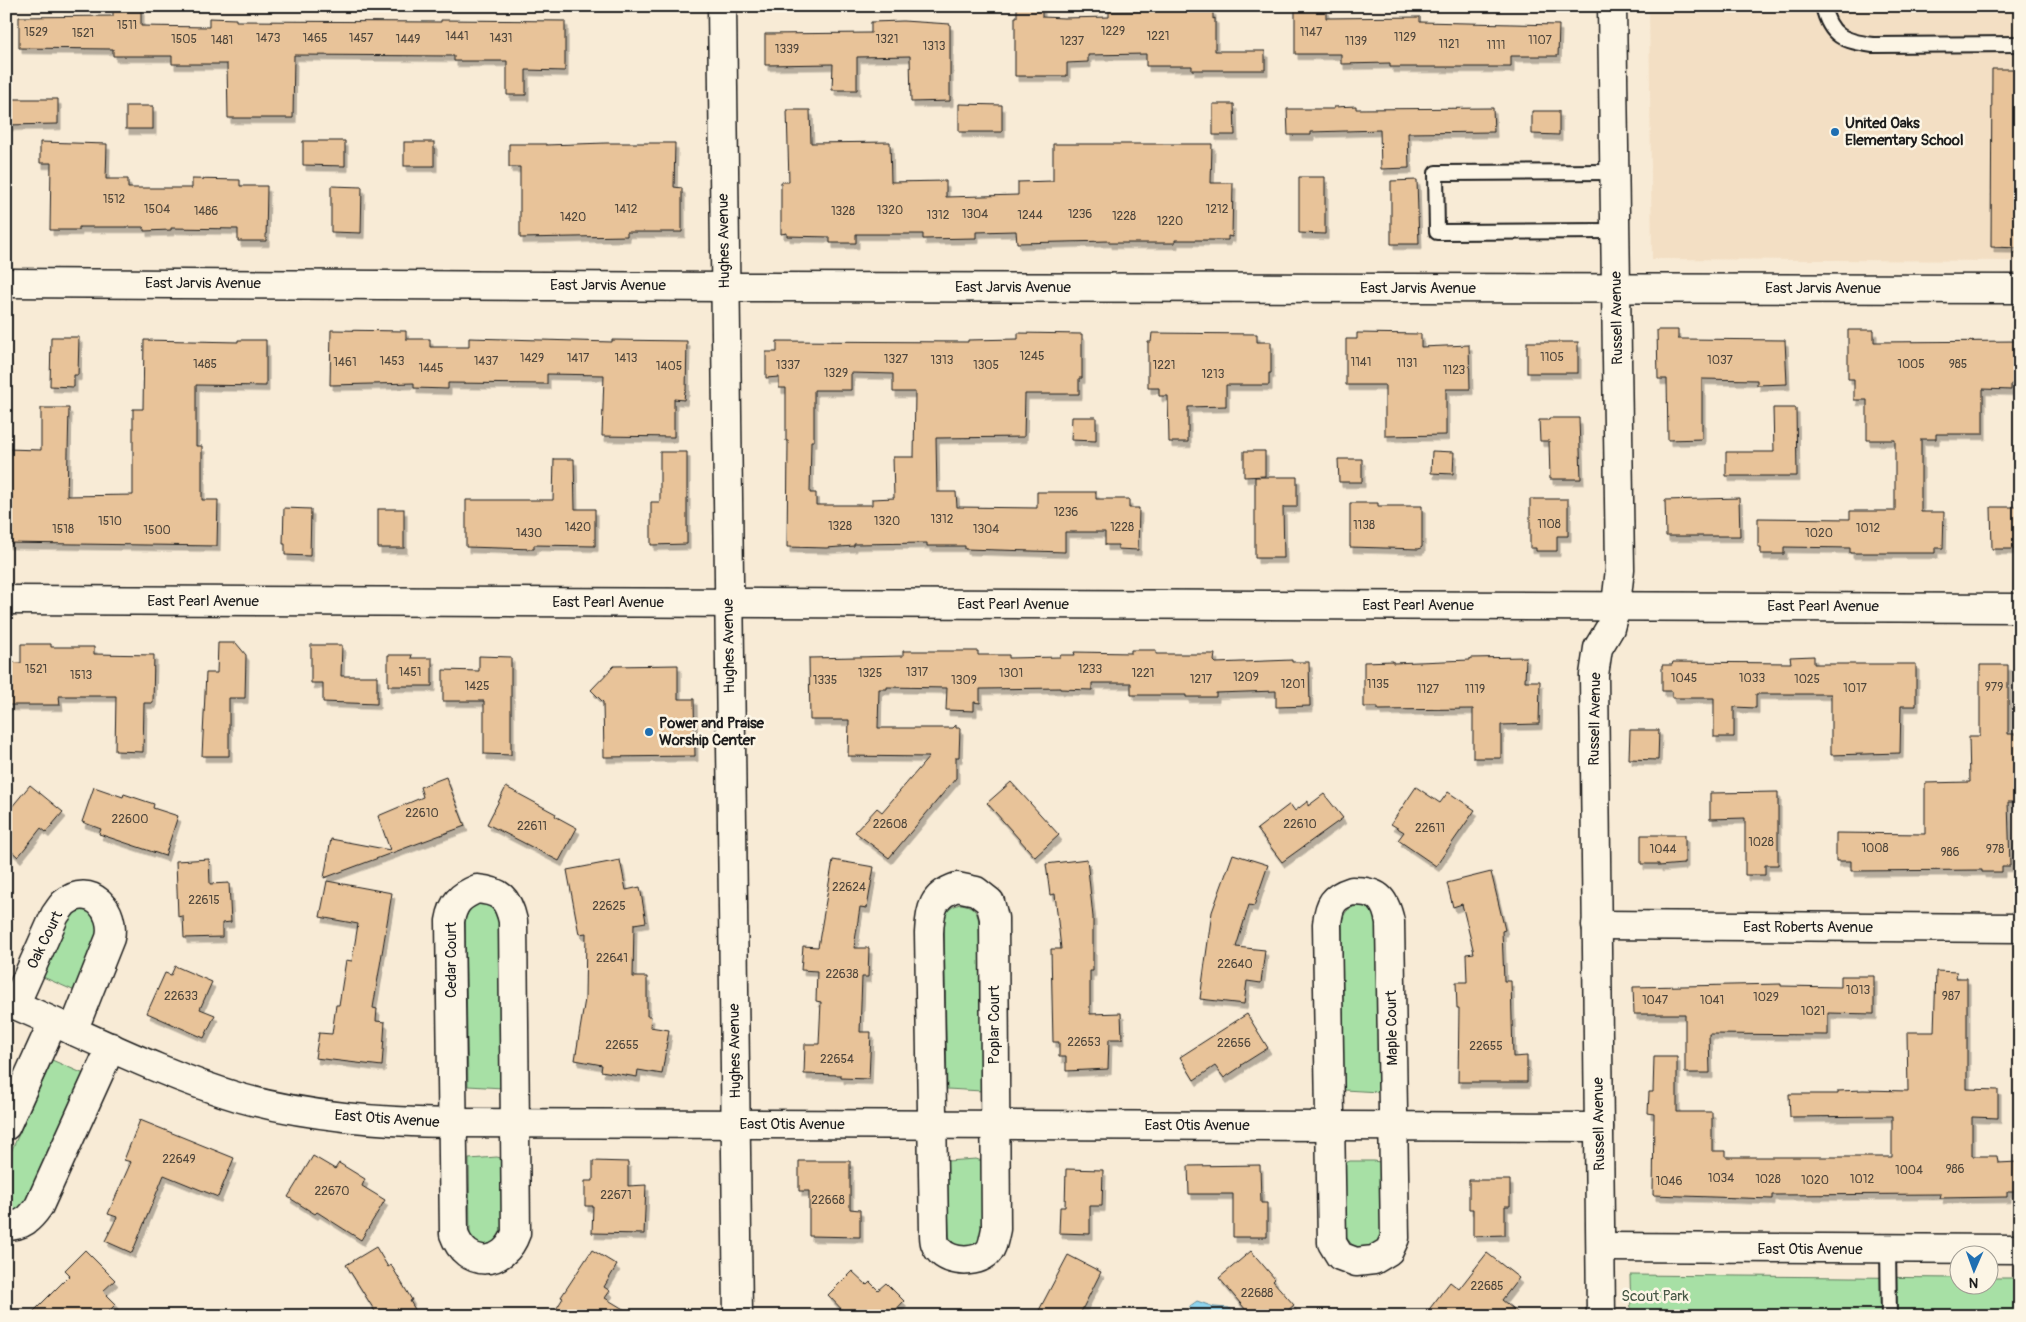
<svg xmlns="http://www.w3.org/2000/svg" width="2026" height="1322" viewBox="0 0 2026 1322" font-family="Pangolin,sans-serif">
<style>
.built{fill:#f3dfc4}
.green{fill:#a7e0a5;stroke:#627e60}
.water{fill:#8dd4ee;stroke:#608a9a}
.building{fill:#e8c399;stroke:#1c1c1c;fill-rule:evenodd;filter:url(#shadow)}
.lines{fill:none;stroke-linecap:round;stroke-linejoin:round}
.service-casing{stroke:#1c1c1c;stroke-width:18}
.minor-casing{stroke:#1c1c1c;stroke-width:31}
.service{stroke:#fcf5e5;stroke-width:14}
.minor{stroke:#fcf5e5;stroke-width:28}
.poi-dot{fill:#1f6fb2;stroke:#fcf5e5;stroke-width:2}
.labels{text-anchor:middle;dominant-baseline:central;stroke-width:5;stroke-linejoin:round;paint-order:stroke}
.number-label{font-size:12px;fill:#4f463b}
.poi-label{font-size:15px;font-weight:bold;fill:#1c1c1c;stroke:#fcf5e5;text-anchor:start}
.street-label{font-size:15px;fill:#1c1c1c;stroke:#fcf5e5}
.park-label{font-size:15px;fill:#465745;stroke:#fcf5e5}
</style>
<defs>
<filter id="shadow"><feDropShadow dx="3" dy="5.5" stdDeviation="0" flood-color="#0004"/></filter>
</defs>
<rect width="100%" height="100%" fill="#f8ebd6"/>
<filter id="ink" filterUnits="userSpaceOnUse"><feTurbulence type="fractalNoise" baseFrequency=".02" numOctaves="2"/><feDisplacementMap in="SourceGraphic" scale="10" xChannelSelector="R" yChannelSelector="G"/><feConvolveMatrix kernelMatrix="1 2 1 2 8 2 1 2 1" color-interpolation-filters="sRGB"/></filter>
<g filter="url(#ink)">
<path class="built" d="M1649 6H2020V261L1652 259Z"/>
<g class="green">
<path d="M481 902H487L499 912 503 1088 468 1086 465 919 470 908Z"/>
<path d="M960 904C972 905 977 910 979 922L982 1091 947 1089 944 921C946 911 950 907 960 904Z"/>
<path d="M1357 906H1363L1373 912 1377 923 1379 1092 1344 1090 1342 922C1344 913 1347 908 1357 906Z"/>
<path d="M79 909 91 910 101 923 75 991 43 977 69 918Z"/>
<path d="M52 1060 84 1074 27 1203C21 1209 15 1213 6 1211V1163Z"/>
<path d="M497 1157 504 1159 503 1238 487 1246 477 1243 470 1234 469 1159Z"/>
<path d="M976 1159 982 1161 983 1233 978 1244C965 1249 955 1249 949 1236L947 1161Z"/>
<path d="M1350 1161H1373L1380 1162 1381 1234 1375 1245 1363 1250 1353 1246 1346 1237 1345 1163Z"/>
<path d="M1630 1275 1958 1278V1284H1988L1989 1278H2020V1316H1631Z"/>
</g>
<path class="water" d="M1197 1301 1214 1307 1229 1308 1235 1316H1188L1190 1306Z"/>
<g class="building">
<path d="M1017 7H1042V17L1064 18 1109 17V11L1213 10V19L1215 18V51H1265V70H1192V66H1146V54L1088 55V62L1067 63V76H1015V17H1017Z"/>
<path d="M113 8H141V26L209 27V18L236 19V21L441 22V20L565 21V71L526 70V95H507V61H454V56L294 55 293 118H228L227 64H172V56H113V49L19 48V17L113 16Z"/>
<path d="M1326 9V18L1420 17V22L1559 25 1558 56H1511V67H1390V63L1341 64V54H1295V10Z"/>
<path d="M903 21 950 24V101L911 102 910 56 857 57V90H832L833 64 765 65V34L871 33V22Z"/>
<path d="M1992 69H2020V248L1991 247Z"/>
<path d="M6 99H58V124L6 125Z"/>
<path d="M959 104 1002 105V132H959Z"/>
<path d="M1213 104H1234L1235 135H1213Z"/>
<rect x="126" y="106" width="27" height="23"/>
<path d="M1356 106V109L1493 108 1494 132 1408 133 1409 168 1381 169 1380 130 1311 132V135H1288L1287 109H1334V107Z"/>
<path d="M787 110H810L811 143 890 142 891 182 946 181V197L1018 195V182L1053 181V144H1212L1211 183H1233L1232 237 1228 236V240H1175V243H1109V241L1017 243 1016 231 976 232V238L923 239V234H856V243H830V237L787 236V233L781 234V182H789Z"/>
<path d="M1532 111H1559V135L1532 134Z"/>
<path d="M303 141H345V166L303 165Z"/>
<path d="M40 142 107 144 106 179H128V188H192V179L240 180V186H267L266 241H238V229L171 228V230L144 231V227H79V230H50L51 163H40Z"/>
<rect x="404" y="142" width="30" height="24"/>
<path d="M606 143H675L674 187 682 188V232H627V236L520 238V167H509V144H546V145Z"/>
<path d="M1299 177H1325V234L1299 233Z"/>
<path d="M1417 180 1419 244H1391V181Z"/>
<path d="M331 186 362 187 361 233 331 232Z"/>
<path d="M331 330 406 331V339H430V347H469V338L612 342V340L687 341 686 391H685L684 400 674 399V437L602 436 604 375 547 374V384L448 383V389L414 388V383L330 385Z"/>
<path d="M1657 330H1678V339H1684L1785 340 1787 384 1757 385V380L1702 379V439L1668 440 1667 379H1658Z"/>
<path d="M1848 330H1874V342L2020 341V384H2011V390L1983 389V434H1936V439H1921V512H1944L1943 548H1935V553H1850V548L1784 547V554H1761V547H1758V518L1850 519V511H1895V440H1867V400H1854V379H1848Z"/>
<path d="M1018 333 1082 334V378H1079V394H1025L1024 437 936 438 937 492H956L957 507 1037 508V492H1096V499H1129V508H1139L1138 550 1118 549V545H1105V532H1065V552L965 549V546H927V543L854 544V546L826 548 787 547 788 441H786V388H779V377L766 378V352H777V341L968 342V340L1018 339ZM851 373 893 374V392H915L914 457H893L894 498 872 499V505H816V493H810L811 441H814V390H851Z"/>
<path d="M1152 333 1257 334V342H1271V373H1269V385H1226V406L1188 407V442H1169L1168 396H1159V388H1148V342H1151Z"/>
<path d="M1357 333 1421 334V347L1469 345 1470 389H1446V435L1385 436V385H1346V339H1357Z"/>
<path d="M51 337H79L78 375H74V387L50 386Z"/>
<path d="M144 340 238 342V340H266V386L196 385V446H202V500H218L217 546 6 543V449L41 450V408H69L67 496 133 495V409H143Z"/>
<rect x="1527" y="342" width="51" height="31"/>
<path d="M1773 408H1796L1797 476H1726V452H1774Z"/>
<path d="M1072 417H1096V441L1071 440Z"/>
<path d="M1549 418H1579L1581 479H1550L1549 441H1540L1539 420H1549Z"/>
<path d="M1244 451H1265V476L1244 477Z"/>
<path d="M1432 451 1454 452 1453 474 1431 473Z"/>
<path d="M660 452H687V544L651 545V502H660Z"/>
<path d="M554 459H574L575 509H595V546L534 545V549L466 547V500H553Z"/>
<path d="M1338 459H1362V482H1339Z"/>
<path d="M1255 477H1297V507H1283L1284 558H1255Z"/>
<path d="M1739 498 1740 536H1666L1665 500Z"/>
<path d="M1530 499H1568V536H1557V551H1536V548H1530Z"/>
<path d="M1350 503H1378V506H1422V547L1419 549 1350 547Z"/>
<path d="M1991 507H2020V549H1992Z"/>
<path d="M284 508 311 509 310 556 285 555V544H283Z"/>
<rect x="378" y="509" width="26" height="39"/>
<path d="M218 643H236L246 655 245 698H229V756H202L206 673H217Z"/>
<path d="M21 644H51V647H94V654L154 655 153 703H144L143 752 115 751 116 696H59L60 705H6V662L21 663Z"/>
<path d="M311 645H342L341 676H377V704L323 702V683H311Z"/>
<path d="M1131 650H1156V654H1215L1214 661 1216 663 1292 660V662H1309L1310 706 1276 707V691L1216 693V697H1186V695H1131V683H1092V690L1060 689V688L980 689V703L974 702V711L946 710 947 688 887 687V689H879L878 728H953L956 725V728H960L959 757H956V778L889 858 855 832 877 808 882 812 929 757 848 756 849 720H810L809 658 903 656V651H978V655H1009V658L1060 657V655H1075L1074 652 1131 653Z"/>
<path d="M388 655H412L411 658H432V686H388Z"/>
<path d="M479 656 511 657V755L484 754V701H443V670L479 671Z"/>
<path d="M1814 656V664H1916V706H1901L1900 753 1831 755V694H1756V708L1734 707V737H1714V698H1672V691H1662V665H1672L1673 662 1791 663 1790 657Z"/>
<path d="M1526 657 1525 681H1540L1539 724 1501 725V758H1473V709L1378 710V707H1364V662L1393 661V663L1470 660V658Z"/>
<path d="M678 665V699H694L695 756 604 757 603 702 591 690 614 666Z"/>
<path d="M1980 665H2008V734H2020V802H2008L2010 866H2002V872H1982V870L1851 871V861H1836V833L1925 834V783L1970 782 1969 736H1980Z"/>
<path d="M1630 730H1659L1658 760 1629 759Z"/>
<path d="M446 777 465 826 324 878 331 839 390 850 378 816 423 797 420 787Z"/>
<path d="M1011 782 1059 835 1035 857 987 803Z"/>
<path d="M30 785 63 812 46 832 41 828 18 857 6 846V814Z"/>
<path d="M94 787 123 797 124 794 154 804 153 808 178 816 165 856 99 834 101 829 82 822Z"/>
<path d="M506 787 556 814 555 816 577 828 559 861 487 824Z"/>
<path d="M1416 787 1440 803 1448 792 1475 810 1436 866 1398 840 1404 832 1391 824Z"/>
<path d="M1778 792V865H1765V875H1745V818L1710 819V793Z"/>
<path d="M1324 794 1343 818 1282 862 1257 829 1290 804 1295 811 1308 801V806Z"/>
<path d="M1641 835H1685V862H1683V864L1659 866V864H1641Z"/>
<path d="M1233 854 1268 865 1254 906 1249 905 1236 947 1265 950 1261 983 1247 981 1244 1004 1200 999 1212 912Z"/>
<path d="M209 859 210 884 229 883 231 922 222 923V937L184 938 183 916 178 917 176 861Z"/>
<path d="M1087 859 1093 917V971H1090V1014L1121 1013 1122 1039H1109L1108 1069 1066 1071V1057H1059V1042H1053L1051 949H1061L1055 894 1050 895 1046 864Z"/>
<path d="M620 860 626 890 640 887 646 922 634 924 633 977H647V1016H651L650 1027 669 1030 662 1074 638 1070 637 1077 601 1071 602 1065 575 1060 585 999 586 933 579 934 567 870Z"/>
<path d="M833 860 874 867 867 908 860 907 854 948H869L868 977H862L860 1032H871L869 1079 841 1078V1075L804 1074 805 1044H819L821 1002 816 1001 817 971 801 970 803 946 818 947Z"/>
<path d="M1491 872 1505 930 1502 931 1504 981H1511L1513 1057 1527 1056V1082H1458L1459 1008H1457L1456 982H1467L1466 954 1474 953 1462 904 1453 907 1447 883Z"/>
<path d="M327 881 392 893 373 1008 377 1009 376 1021 385 1022 382 1066 315 1058 319 1033 332 1034 336 1005H339L346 960 352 961 358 924 320 917Z"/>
<path d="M175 966 212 982 200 1009 215 1015 204 1038 147 1013 165 973 171 975Z"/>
<path d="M1936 971 1957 972 1956 978H1967V1089L1998 1090V1118L1972 1117V1156H1997L1998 1163 2018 1162 2019 1192H2007V1197L1940 1198 1941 1194 1772 1195V1199L1653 1195 1654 1114 1648 1113 1649 1092H1653L1654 1057H1677V1112H1712V1151H1726V1157H1892V1116L1790 1117 1789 1094H1838V1091L1863 1090 1908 1091 1907 1032H1934Z"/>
<path d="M1841 976H1874V1014L1828 1013V1035L1709 1034 1710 1073H1685V1014H1634L1633 987 1781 984V986L1841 987Z"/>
<path d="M1247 1014 1268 1048 1241 1065 1242 1066 1224 1078 1215 1066 1194 1080 1180 1057Z"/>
<path d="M140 1120 234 1158 218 1197 164 1175 132 1253 105 1241 117 1217 108 1214 131 1162 124 1160Z"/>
<path d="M313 1156 335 1169 339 1163 365 1179 362 1186 385 1200 361 1240 317 1212 315 1214 288 1197Z"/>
<path d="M593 1161 628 1162V1186L646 1185 644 1234 592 1233 593 1206H585V1181H593Z"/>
<path d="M799 1161H850V1209L860 1210V1237L809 1236V1191H799Z"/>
<path d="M1260 1165 1261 1203H1267V1237H1233V1194H1189L1188 1166Z"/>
<path d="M1066 1169 1103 1170 1102 1206H1090V1234L1059 1233 1060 1207H1065Z"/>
<path d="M1469 1180H1510V1206H1505V1235L1473 1236V1209H1469Z"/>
<path d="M376 1247 388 1267 391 1265 412 1300 410 1301 419 1316H378L346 1265Z"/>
<path d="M85 1250 115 1280 103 1291 116 1304 104 1316H29L70 1275 65 1270Z"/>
<path d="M592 1250 617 1265 604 1287 610 1291 605 1298 635 1316H552L563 1298 561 1297Z"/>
<path d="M1251 1251 1275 1279 1273 1281 1294 1305 1281 1316H1251L1219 1278Z"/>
<path d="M1487 1253 1519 1278 1502 1300 1522 1316H1424L1450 1282 1459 1289Z"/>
<path d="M1068 1255 1101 1272 1079 1316H1036Z"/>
<path d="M852 1271 867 1285 870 1282 878 1290 886 1283 904 1301 890 1316H848L828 1295Z"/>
</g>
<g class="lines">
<defs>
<g id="service">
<path d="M1823 6C1830 37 1844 41 1873 45L2020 44"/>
<path d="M1615 172 1436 173 1437 232 1615 231"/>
<path d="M1888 1249 1889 1316"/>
</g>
<g id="minor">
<path d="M722 6 738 1316"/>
<path d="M6 283 724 287 2020 289"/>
<path d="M6 600 2020 608"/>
<path d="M957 887 976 891 990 902 994 918 996 1229C994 1237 993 1249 986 1254 972 1265 941 1262 935 1243 934 1240 934 1235 934 1232L929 933C930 909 933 895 957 887Z"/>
<path d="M477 889C500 891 508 898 513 921L516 1233C504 1268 466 1268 454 1234L450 921C453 903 460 896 477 889Z"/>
<path d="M1352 891C1377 891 1385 897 1390 922L1395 1238 1389 1251 1374 1260 1356 1262 1340 1256 1332 1243 1327 924C1329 904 1333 897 1352 891Z"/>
<path d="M1596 925 2020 928"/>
<path d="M6 1001C84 1034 160 1074 241 1098 310 1117 382 1122 452 1123L1599 1127"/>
<path d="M15 1005 55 915C58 911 61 906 64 903 91 881 116 911 110 938L73 1031"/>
<path d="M6 1126 53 1022"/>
<path d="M6 1226C23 1226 30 1219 39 1206L111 1047"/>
<path d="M1601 1247 2020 1249"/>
<path d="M1601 1316 1594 675 1598 648 1610 628 1616 605 1620 569 1612 6"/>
</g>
</defs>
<use href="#service" class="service-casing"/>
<use href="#minor" class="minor-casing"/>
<use href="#service" class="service"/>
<use href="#minor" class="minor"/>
</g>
</g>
<g class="poi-dot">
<circle cx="1835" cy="132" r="5"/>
<circle cx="649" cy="732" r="5"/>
</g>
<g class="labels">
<g class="number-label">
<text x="127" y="25">1511</text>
<text x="1113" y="31">1229</text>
<text x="36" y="32">1529</text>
<text x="1311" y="32">1147</text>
<text x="83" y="33">1521</text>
<text x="457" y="36">1441</text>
<text x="1158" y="36">1221</text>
<text x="1405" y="37">1129</text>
<text x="268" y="38">1473</text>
<text x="315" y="38">1465</text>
<text x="361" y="38">1457</text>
<text x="501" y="38">1431</text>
<text x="184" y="39">1505</text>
<text x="408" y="39">1449</text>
<text x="887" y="39">1321</text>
<text x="222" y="40">1481</text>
<text x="1540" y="40">1107</text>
<text x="1072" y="41">1237</text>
<text x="1356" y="41">1139</text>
<text x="1449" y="44">1121</text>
<text x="1496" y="45">1111</text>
<text x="934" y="46">1313</text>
<text x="787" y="49">1339</text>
<text x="114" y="199">1512</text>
<text x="157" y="209">1504</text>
<text x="626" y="209">1412</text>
<text x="1217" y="209">1212</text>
<text x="890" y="210">1320</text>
<text x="206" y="211">1486</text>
<text x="843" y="211">1328</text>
<text x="975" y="214">1304</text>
<text x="1080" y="214">1236</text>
<text x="938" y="215">1312</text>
<text x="1030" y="215">1244</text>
<text x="1124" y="216">1228</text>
<text x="573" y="217">1420</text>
<text x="1170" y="221">1220</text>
<text x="1032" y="356">1245</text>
<text x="1552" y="357">1105</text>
<text x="532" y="358">1429</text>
<text x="578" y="358">1417</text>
<text x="626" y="358">1413</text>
<text x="896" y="359">1327</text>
<text x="942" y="360">1313</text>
<text x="1720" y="360">1037</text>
<text x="392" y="361">1453</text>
<text x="486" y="361">1437</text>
<text x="345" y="362">1461</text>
<text x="1361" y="362">1141</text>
<text x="1407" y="363">1131</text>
<text x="205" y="364">1485</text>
<text x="1911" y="364">1005</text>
<text x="1958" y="364">985</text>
<text x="788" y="365">1337</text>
<text x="986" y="365">1305</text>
<text x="1164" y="365">1221</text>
<text x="669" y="366">1405</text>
<text x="431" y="368">1445</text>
<text x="1454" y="370">1123</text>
<text x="836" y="373">1329</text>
<text x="1213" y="374">1213</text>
<text x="1066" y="512">1236</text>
<text x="942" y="519">1312</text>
<text x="110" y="521">1510</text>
<text x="887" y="521">1320</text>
<text x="1549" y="524">1108</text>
<text x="1364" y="525">1138</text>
<text x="840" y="526">1328</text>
<text x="578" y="527">1420</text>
<text x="1122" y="527">1228</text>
<text x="1868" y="528">1012</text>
<text x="63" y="529">1518</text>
<text x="986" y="529">1304</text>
<text x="157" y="530">1500</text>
<text x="529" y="533">1430</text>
<text x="1819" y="533">1020</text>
<text x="36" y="669">1521</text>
<text x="1090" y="669">1233</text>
<text x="410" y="672">1451</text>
<text x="917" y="672">1317</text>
<text x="870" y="673">1325</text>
<text x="1011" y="673">1301</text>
<text x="1143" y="673">1221</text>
<text x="81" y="675">1513</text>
<text x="1246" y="677">1209</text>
<text x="1684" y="678">1045</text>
<text x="1752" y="678">1033</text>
<text x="1201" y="679">1217</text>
<text x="1807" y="679">1025</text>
<text x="825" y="680">1335</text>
<text x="964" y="680">1309</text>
<text x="1293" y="684">1201</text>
<text x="1378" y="684">1135</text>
<text x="477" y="686">1425</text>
<text x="1994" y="687">979</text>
<text x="1855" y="688">1017</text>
<text x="1428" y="689">1127</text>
<text x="1475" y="689">1119</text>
<text x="422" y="813">22610</text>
<text x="130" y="819">22600</text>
<text x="890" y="824">22608</text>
<text x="1300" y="824">22610</text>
<text x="532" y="826">22611</text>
<text x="1430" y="828">22611</text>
<text x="1761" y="842">1028</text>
<text x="1875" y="848">1008</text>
<text x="1663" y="849">1044</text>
<text x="1995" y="849">978</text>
<text x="1950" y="852">986</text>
<text x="849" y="887">22624</text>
<text x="204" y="900">22615</text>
<text x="609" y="906">22625</text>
<text x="612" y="958">22641</text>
<text x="1235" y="964">22640</text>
<text x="842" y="974">22638</text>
<text x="1858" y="990">1013</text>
<text x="181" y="996">22633</text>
<text x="1951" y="996">987</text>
<text x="1766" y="997">1029</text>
<text x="1655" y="1000">1047</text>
<text x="1712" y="1000">1041</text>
<text x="1813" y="1011">1021</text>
<text x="1084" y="1042">22653</text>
<text x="1234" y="1043">22656</text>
<text x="622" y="1045">22655</text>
<text x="1486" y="1046">22655</text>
<text x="837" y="1059">22654</text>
<text x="179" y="1159">22649</text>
<text x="1955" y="1169">986</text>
<text x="1909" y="1170">1004</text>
<text x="1721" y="1178">1034</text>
<text x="1768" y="1179">1028</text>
<text x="1862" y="1179">1012</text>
<text x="1815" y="1180">1020</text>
<text x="1669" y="1181">1046</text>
<text x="332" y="1191">22670</text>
<text x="616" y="1195">22671</text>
<text x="828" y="1200">22668</text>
<text x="1487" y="1286">22685</text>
<text x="1257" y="1293">22688</text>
</g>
<g class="poi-label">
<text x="1845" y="123">United Oaks<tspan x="1845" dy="17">Elementary School</tspan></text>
<text x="659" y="723">Power and Praise<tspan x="659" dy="17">Worship Center</tspan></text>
</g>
<g class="street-label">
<text transform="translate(724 241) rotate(-91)">Hughes Avenue</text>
<text x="203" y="283">East Jarvis Avenue</text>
<text x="608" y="285">East Jarvis Avenue</text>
<text x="1013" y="287">East Jarvis Avenue</text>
<text x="1418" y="288">East Jarvis Avenue</text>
<text x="1823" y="288">East Jarvis Avenue</text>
<text transform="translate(1617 318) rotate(-91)">Russell Avenue</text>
<text x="203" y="601">East Pearl Avenue</text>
<text x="608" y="602">East Pearl Avenue</text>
<text x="1013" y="604">East Pearl Avenue</text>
<text x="1418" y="605">East Pearl Avenue</text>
<text x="1823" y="606">East Pearl Avenue</text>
<text transform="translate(729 646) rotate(-91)">Hughes Avenue</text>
<text transform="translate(1595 719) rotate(-89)">Russell Avenue</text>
<text x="1808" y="927">East Roberts Avenue</text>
<text transform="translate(45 940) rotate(-64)">Oak Court</text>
<text transform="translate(451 960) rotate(-90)">Cedar Court</text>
<text transform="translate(994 1025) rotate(-90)">Poplar Court</text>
<text transform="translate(1392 1028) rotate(-91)">Maple Court</text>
<text transform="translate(735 1051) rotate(-91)">Hughes Avenue</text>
<text transform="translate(387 1119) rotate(4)">East Otis Avenue</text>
<text x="792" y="1124">East Otis Avenue</text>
<text transform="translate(1599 1124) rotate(-91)">Russell Avenue</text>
<text x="1197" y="1125">East Otis Avenue</text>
<text x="1810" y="1249">East Otis Avenue</text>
</g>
<g class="park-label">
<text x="1655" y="1296">Scout Park</text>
</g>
</g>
<rect width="2026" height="1322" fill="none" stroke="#fcf5e5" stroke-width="25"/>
<rect x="12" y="12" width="2001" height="1297" fill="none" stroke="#1c1c1c" stroke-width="2" filter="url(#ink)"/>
<g transform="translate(1974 1270) rotate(182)"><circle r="24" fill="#fcf5e5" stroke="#a29e95"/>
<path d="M0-4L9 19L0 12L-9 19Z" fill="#1f6fb2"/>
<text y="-8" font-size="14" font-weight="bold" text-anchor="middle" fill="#1c1c1c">N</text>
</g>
</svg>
